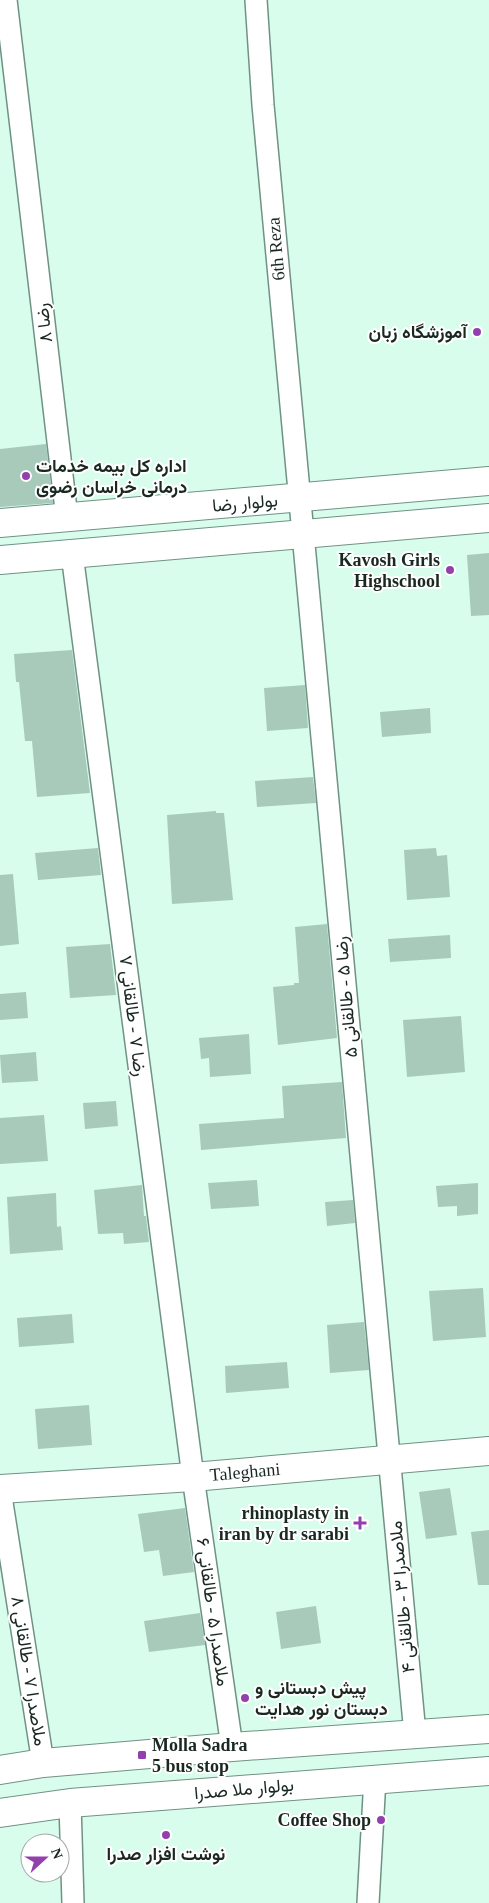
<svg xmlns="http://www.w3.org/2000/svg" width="489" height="1903" viewBox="0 0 489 1903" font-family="'Times New Roman',Vazirmatn,serif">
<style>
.building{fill:#a7cabb}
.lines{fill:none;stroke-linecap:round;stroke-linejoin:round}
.street-casing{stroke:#709284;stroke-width:24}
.secondary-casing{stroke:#709284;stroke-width:30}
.street{stroke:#fff;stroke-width:21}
.secondary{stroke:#fff;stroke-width:28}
.poi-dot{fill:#9340ae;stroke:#fff;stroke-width:2}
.labels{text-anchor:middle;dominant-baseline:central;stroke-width:4;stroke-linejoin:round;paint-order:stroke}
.street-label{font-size:18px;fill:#1a2822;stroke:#fff}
.poi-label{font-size:18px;font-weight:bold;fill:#1a2822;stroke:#fff;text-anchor:end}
</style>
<rect width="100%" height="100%" fill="#d8fded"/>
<g class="building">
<path d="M46 444 53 503 0 507V449Z"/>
<path d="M489 553V615L471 616 467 555Z"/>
<path d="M72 650 90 793 37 797 32 741H25L19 682H16L14 654Z"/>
<path d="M305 685 308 728 267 731 264 688Z"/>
<path d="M430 708 431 733 382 737 380 712Z"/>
<path d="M313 777 316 803 257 807 255 781Z"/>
<path d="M216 811V813H224L233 900 172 904 167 815Z"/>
<path d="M98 848 101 875 38 880 35 853Z"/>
<path d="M436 848 437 856 447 855 450 897 407 900 404 850Z"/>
<path d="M13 874 19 944 0 946V875Z"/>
<path d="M327 924 337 1038 278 1045 273 987 294 985V983H299L295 927Z"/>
<path d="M450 935 451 958 390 962 388 939Z"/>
<path d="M110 944 116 995 70 998 66 947Z"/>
<path d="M26 992 28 1018 0 1020V994Z"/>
<path d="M461 1016 465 1072 407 1077 403 1020Z"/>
<path d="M249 1034 251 1074 210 1077 209 1058 201 1059 199 1038Z"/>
<path d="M36 1052 38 1081 2 1083 0 1055Z"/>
<path d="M342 1082 346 1138 201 1150 199 1124 284 1118 282 1086Z"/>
<path d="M116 1101 118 1126 85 1129 83 1103Z"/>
<path d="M44 1115 48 1161 0 1164V1118Z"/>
<path d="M257 1180 259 1206 211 1209 208 1183Z"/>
<path d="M478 1183V1214L457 1216V1206L438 1207 436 1186Z"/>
<path d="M142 1185 144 1216H146L149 1242 124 1244 123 1233 98 1234 94 1190Z"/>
<path d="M56 1193 57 1227 61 1226 63 1250 10 1254 7 1197Z"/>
<path d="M353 1200 355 1223 327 1226 325 1202Z"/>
<path d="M483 1288 486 1337 433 1341 429 1291Z"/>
<path d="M72 1314 74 1343 19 1347 17 1318Z"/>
<path d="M364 1322 369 1370 330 1373 327 1325Z"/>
<path d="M287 1362 289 1388 226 1393 225 1366Z"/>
<path d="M89 1405 92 1445 38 1449 35 1409Z"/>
<path d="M450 1488 457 1535 426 1539 419 1492Z"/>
<path d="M185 1508 194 1572 163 1576 159 1550 144 1552 138 1514Z"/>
<path d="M489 1530V1585H478L471 1532Z"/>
<path d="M316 1606 321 1643 281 1649 276 1612Z"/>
<path d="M200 1613 205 1645 149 1652 144 1621Z"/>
</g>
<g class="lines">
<defs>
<g id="street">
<path d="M6 0 67 518"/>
<path d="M256 0 263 105 415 1734"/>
<path d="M72 554 193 1477 232 1747"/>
<path d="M0 1490 43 1763"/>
<path d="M70 1803 73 1903"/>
<path d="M368 1903 375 1778"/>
</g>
<g id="secondary">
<path d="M0 523 489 481"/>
<path d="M0 560 489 518"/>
<path d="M0 1489 193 1477 489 1451"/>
<path d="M0 1770 43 1763 232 1747 489 1729"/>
<path d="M0 1813 70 1803 489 1771"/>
</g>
</defs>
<use href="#street" class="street-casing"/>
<use href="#secondary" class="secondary-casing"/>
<use href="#street" class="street"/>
<use href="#secondary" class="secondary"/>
</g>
<g class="poi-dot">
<circle cx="477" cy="332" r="5"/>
<circle cx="26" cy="476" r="5"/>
<circle cx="450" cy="570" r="5"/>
<path d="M357.5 1515.5h5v5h5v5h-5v5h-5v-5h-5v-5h5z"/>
<circle cx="245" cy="1698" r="5"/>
<rect x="137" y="1750" width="10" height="10" rx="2.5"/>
<circle cx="381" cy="1820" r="5"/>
<circle cx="166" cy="1835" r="5"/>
</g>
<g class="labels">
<g class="street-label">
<text transform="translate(276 249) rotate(-95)">6th Reza</text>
<text transform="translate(44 323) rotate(-97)">رضا ۸</text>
<text transform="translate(245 503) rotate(-5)">بولوار رضا</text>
<text transform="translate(346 997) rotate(-95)">رضا ۵ - طالقانی ۵</text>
<text transform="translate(133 1016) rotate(83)">رضا ۷ - طالقانی ۷</text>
<text transform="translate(245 1472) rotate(-5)">Taleghani</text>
<text transform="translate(402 1597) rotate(-95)">ملاصدرا ۳ - طالقانی ۴</text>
<text transform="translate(213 1612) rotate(82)">ملاصدرا ۵ - طالقانی ۶</text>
<text transform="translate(29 1671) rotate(81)">ملاصدرا ۷ - طالقانی ۸</text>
<text transform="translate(244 1789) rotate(-5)">بولوار ملا صدرا</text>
</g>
<g class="poi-label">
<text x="467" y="332">آموزشگاه زبان</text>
<text x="36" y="466" text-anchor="start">اداره کل بیمه خدمات<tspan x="36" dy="21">درمانی خراسان رضوی</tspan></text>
<text x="440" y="560">Kavosh Girls<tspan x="440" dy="21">Highschool</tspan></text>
<text x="349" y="1513">rhinoplasty in<tspan x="349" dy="21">iran by dr sarabi</tspan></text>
<text x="255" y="1688" text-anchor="start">پیش دبستانی و<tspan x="255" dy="21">دبستان نور هدایت</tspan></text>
<text x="152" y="1745" text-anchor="start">Molla Sadra<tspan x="152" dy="21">5 bus stop</tspan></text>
<text x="371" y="1820">Coffee Shop</text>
<text x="166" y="1854" text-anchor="middle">نوشت افزار صدرا</text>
</g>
</g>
<g transform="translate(45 1858) rotate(69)"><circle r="24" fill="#ffffff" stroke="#a3a9a7"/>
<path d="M0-4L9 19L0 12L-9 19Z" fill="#9340ae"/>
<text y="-8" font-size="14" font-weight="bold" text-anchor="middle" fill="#1a2822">N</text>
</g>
</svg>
